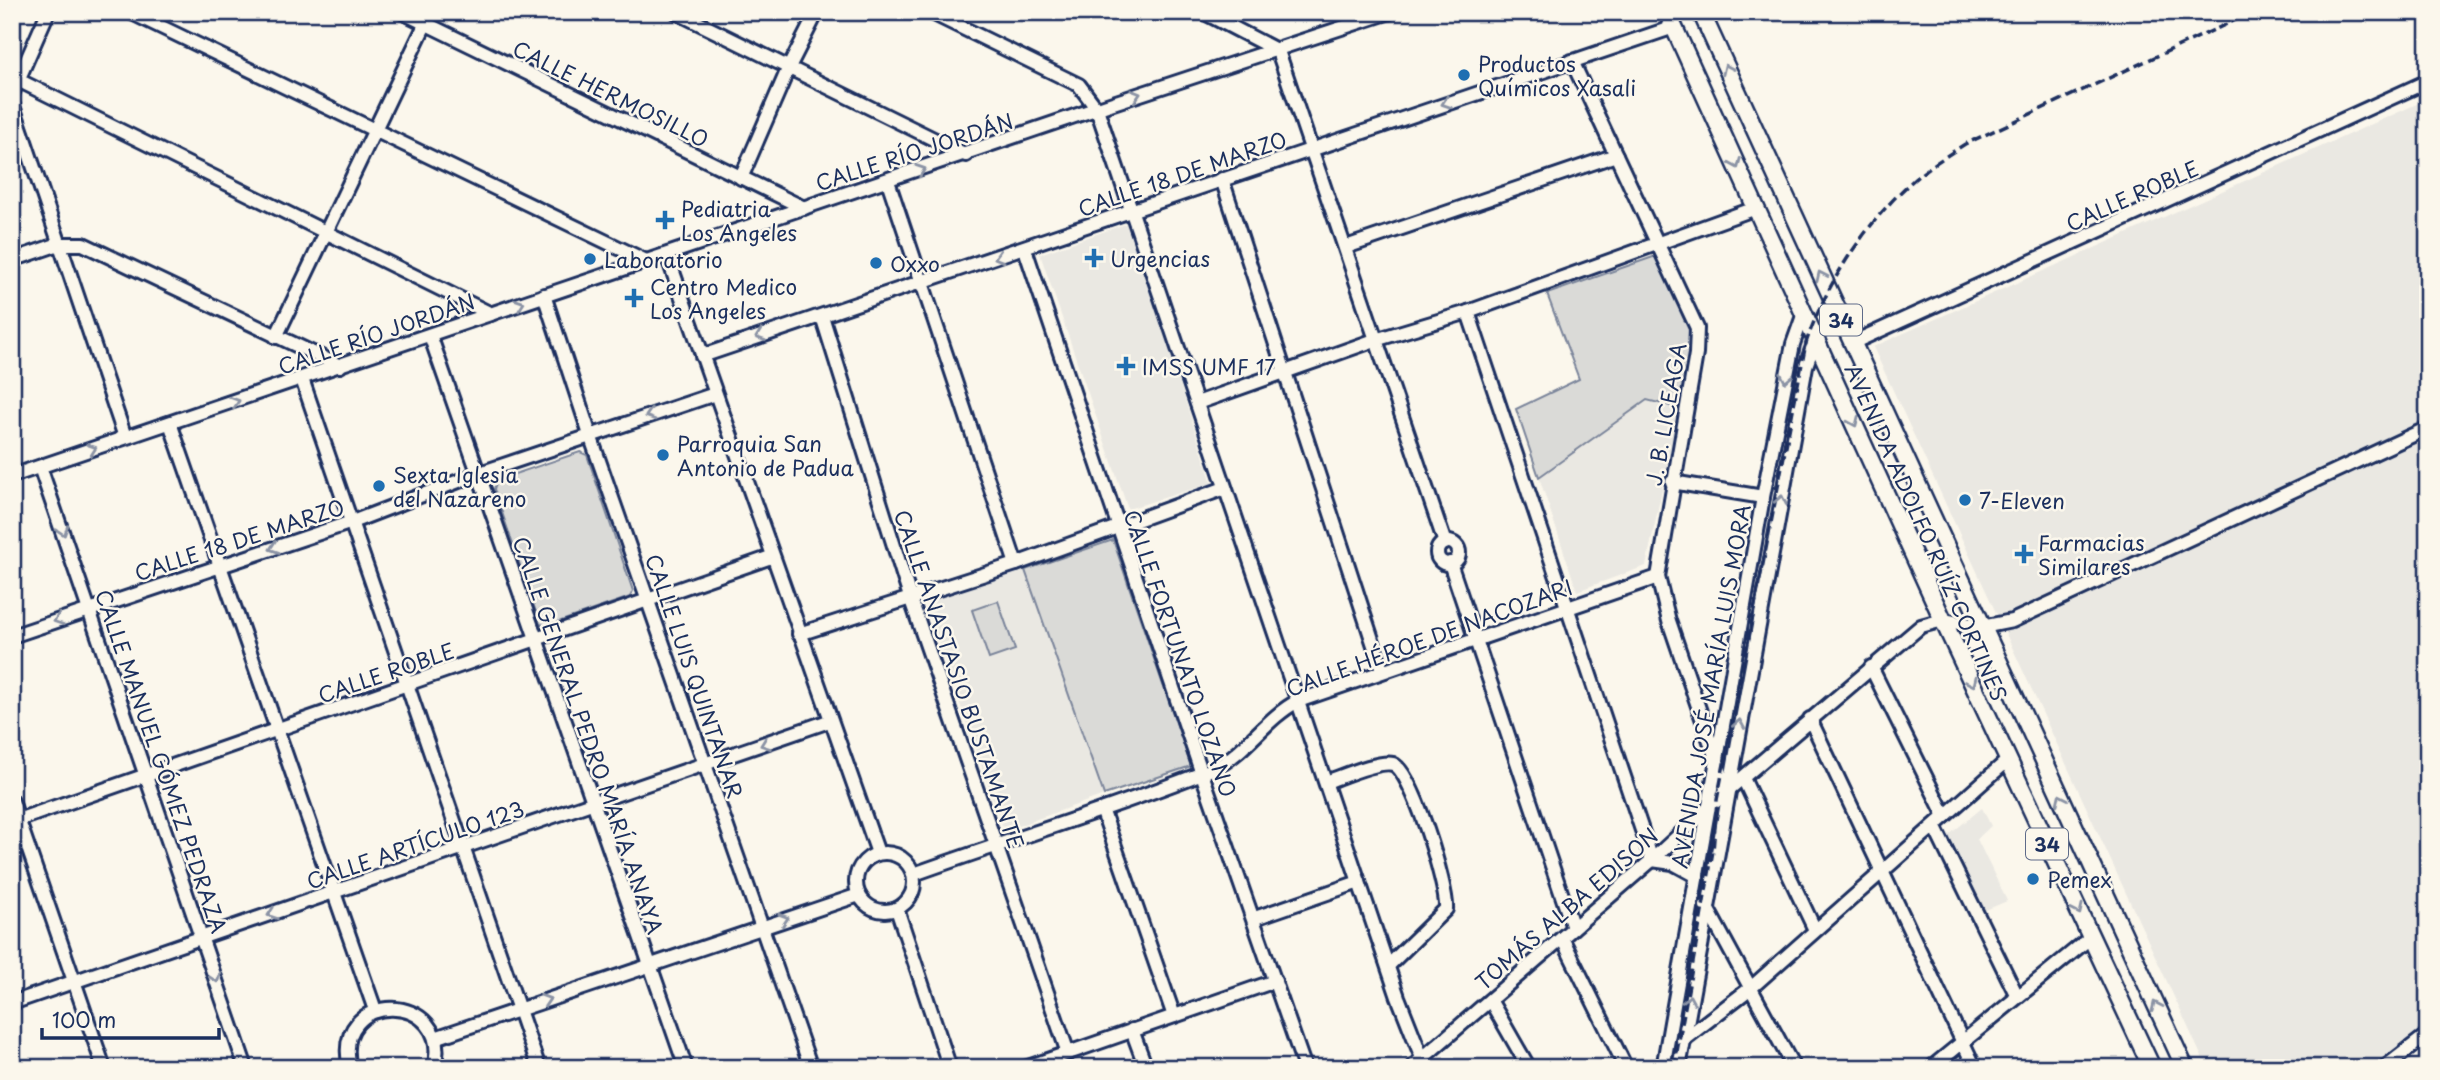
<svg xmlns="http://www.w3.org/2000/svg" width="2440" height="1080" viewBox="0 0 2440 1080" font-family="'Playpen Sans',sans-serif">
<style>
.built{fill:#eae8e2}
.green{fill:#dadad7;stroke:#7a849a;stroke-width:2}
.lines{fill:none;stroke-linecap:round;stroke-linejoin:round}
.minor-casing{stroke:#1b2f5e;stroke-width:18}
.major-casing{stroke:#1b2f5e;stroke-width:21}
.minor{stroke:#fbf7ec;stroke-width:12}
.major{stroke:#fbf7ec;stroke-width:16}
.rail{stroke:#1b2f5e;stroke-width:3.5;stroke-dasharray:10 5;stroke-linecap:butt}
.oneway{stroke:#8b93a5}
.poi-dot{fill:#1f6fb2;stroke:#fbf7ec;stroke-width:2.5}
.labels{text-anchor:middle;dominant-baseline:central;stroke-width:5;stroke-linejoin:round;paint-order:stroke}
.shield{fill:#fbf7ec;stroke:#5e6b89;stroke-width:2}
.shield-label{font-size:19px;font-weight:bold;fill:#1b2f5e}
.poi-label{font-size:21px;fill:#1b2f5e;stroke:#fbf7ec;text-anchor:start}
.street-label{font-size:21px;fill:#1b2f5e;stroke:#fbf7ec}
</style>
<rect width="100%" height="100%" fill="#fbf7ec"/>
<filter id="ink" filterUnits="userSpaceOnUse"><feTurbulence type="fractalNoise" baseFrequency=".0143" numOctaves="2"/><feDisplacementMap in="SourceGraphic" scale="14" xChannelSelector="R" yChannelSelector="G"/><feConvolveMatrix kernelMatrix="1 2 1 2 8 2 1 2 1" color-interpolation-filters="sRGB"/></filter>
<g filter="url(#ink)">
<g class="built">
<path d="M2428 99V1031L2379 1068H2207L1873 347Z"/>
<path d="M1128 223 1212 483 1128 509 1040 254Z"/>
<path d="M1647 400 1679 408 1646 566 1577 591 1539 477Z"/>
<path d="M1025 570 1104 795 1004 831 925 603Z"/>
<path d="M1982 808 1991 826 1977 839 2007 901 1981 912 1944 839Z"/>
</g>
<g class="green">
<path d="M1656 256 1694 335 1679 408 1647 400 1539 477 1516 409 1579 379 1547 294Z"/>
<path d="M580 452 587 455 633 591 630 597 547 626 540 624 494 489 497 480Z"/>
<path d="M1113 540 1191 766 1104 795 1025 570Z"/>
<path d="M998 601 1015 650 989 659 972 610Z"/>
</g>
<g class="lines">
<defs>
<g id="minor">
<path d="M130 12 648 262"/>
<path d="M402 12 804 208"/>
<path d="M676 12 966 155"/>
<path d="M930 12 1079 85 1097 109 1398 997 1426 1068"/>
<path d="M1203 12 1278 51 1445 543"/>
<path d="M1572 61 1697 328 1696 354 1658 577 1669 621 1727 791"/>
<path d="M18 80 491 314"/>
<path d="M12 94 48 12"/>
<path d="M12 103 125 437"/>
<path d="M741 178 789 67 817 12"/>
<path d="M1222 179 1382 670"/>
<path d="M888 181 1016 564"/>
<path d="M1346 247 1616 155"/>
<path d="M1025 249 1202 774 1305 1068"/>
<path d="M667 255 878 853"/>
<path d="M12 260 59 244H83L340 366"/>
<path d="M544 295 590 435 811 1068"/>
<path d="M1468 312 1652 860 1673 863 1697 876"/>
<path d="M822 316 910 597 1068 1053"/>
<path d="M430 335 686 1068"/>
<path d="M276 337 431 12"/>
<path d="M1852 343 2428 81"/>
<path d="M702 356 1674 27"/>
<path d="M302 379 539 1068"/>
<path d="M1197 403 1375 340 1468 312 1756 208"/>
<path d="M170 423 375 1010"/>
<path d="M40 467 246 1068"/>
<path d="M12 476 1107 105 1390 12"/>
<path d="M1672 482 1763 497"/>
<circle cx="1448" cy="553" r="11"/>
<path d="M1450 563 1573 928"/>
<path d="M799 634 1016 564 1225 488"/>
<path d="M12 636 352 522 477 474 715 394"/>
<path d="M1871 667 1945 816"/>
<path d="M1810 719 1975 1068"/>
<path d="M1743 778 1815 930"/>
<path d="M1326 782C1341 777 1379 760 1393 764 1412 770 1448 888 1446 909L1388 966"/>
<path d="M12 801 104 1068"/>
<path d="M1103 812 1174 1016"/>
<path d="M12 822 771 557"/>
<path d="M1934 826 2017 996"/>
<circle cx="885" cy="882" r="29"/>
<path d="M914 874C1014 838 1116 808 1215 768 1247 751 1266 718 1298 701L1658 577"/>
<path d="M1706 906 1794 1068"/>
<path d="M897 909 950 1068"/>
<path d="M1255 918 1359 882"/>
<path d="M1562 938 1626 1068"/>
<path d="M1490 1000 1529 1068"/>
<path d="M12 1003 829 721"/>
<path d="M1132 1030 1146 1068"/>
<path d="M435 1038 859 895"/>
<path d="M1683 1040 1752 987 2008 760"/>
<path d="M350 1068C330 987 455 991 434 1068"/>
<path d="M1025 1068 1275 981"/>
<path d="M1411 1068 1652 860 1727 791 1921 626 1943 620 1982 627 2012 621 2428 428"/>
<path d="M1663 1068 1763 497 1793 344 1804 313"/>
<path d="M1679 1068 1806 366 1816 338"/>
<path d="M1931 1068 2091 937"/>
<path d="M2384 1068 2428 1034"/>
</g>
<g id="major">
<path d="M1667 12 1943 620 2152 1068"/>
<path d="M1701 12 2185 1068"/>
</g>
</defs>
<use href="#minor" class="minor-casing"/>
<use href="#major" class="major-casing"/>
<use href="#minor" class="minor"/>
<use href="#major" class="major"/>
<path class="rail" d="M1674 1068 1713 851 1717 800 1806 343C1825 286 1864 226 1908 185 1925 169 1945 157 1965 144L2253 12"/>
</g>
<defs><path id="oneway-chevron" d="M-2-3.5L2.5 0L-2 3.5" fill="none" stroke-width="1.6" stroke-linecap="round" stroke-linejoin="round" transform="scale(1.75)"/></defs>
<g class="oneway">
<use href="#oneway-chevron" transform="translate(1727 69) rotate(-115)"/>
<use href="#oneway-chevron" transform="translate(1136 95) rotate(-17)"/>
<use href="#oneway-chevron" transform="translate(1446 103) rotate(161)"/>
<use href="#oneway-chevron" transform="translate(1736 164) rotate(66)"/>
<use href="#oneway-chevron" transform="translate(921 170) rotate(-19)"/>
<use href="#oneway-chevron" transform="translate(999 257) rotate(163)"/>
<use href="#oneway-chevron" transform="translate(1821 276) rotate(-115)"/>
<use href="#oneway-chevron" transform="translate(520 304) rotate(-19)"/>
<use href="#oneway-chevron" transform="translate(760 336) rotate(161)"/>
<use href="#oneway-chevron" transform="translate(1786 378) rotate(101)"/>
<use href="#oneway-chevron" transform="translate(235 402) rotate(-18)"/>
<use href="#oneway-chevron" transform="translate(650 415) rotate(162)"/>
<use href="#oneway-chevron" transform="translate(1854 422) rotate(66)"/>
<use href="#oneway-chevron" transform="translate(92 449) rotate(-19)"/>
<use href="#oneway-chevron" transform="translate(1781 500) rotate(-79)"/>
<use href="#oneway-chevron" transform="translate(63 531) rotate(71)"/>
<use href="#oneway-chevron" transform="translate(274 548) rotate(161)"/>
<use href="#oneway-chevron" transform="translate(58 620) rotate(160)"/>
<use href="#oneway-chevron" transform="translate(1972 682) rotate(65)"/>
<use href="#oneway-chevron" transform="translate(1739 724) rotate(-80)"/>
<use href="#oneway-chevron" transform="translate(765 744) rotate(160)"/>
<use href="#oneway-chevron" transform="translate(2061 799) rotate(-115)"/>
<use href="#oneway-chevron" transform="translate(2078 910) rotate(65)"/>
<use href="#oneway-chevron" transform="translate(272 914) rotate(161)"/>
<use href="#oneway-chevron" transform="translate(784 919) rotate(-18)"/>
<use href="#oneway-chevron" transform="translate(216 978) rotate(72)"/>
<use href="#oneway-chevron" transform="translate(546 1000) rotate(-18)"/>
<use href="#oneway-chevron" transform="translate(1689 1000) rotate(-80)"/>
<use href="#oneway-chevron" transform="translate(2156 1006) rotate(-115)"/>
</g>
</g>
<g class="poi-dot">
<circle cx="1464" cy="75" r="7"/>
<path d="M661.5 209.5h7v7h7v7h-7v7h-7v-7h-7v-7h7z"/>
<path d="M1090.5 247.5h7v7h7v7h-7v7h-7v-7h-7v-7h7z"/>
<circle cx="590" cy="259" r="7"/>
<circle cx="876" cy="263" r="7"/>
<path d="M630.5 287.5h7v7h7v7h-7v7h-7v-7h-7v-7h7z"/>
<path d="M1122.5 355.5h7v7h7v7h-7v7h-7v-7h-7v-7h7z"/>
<circle cx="663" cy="455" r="7"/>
<circle cx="379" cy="486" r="7"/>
<circle cx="1965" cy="500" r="7"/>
<path d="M2020.5 543.5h7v7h7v7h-7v7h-7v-7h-7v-7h7z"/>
<circle cx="2033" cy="879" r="7"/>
</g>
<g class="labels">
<g class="shield">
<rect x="1820" y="304.5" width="42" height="31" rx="5"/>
<rect x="2026" y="828.5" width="42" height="31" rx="5"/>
</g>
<g class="shield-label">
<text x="1841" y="320">34</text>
<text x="2047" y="844">34</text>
</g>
<g class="poi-label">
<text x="1478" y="63">Productos<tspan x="1478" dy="24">Químicos Xasali</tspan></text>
<text x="681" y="208">Pediatria<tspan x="681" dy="24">Los Angeles</tspan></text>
<text x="1110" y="258">Urgencias</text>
<text x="604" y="259">Laboratorio</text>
<text x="890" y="263">Oxxo</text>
<text x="650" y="286">Centro Medico<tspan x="650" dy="24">Los Angeles</tspan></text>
<text x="1142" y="366">IMSS UMF 17</text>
<text x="677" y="443">Parroquia San<tspan x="677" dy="24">Antonio de Padua</tspan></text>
<text x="393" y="474">Sexta Iglesia<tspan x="393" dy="24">del Nazareno</tspan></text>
<text x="1979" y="500">7-Eleven</text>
<text x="2038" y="542">Farmacias<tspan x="2038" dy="24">Similares</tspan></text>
<text x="2047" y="879">Pemex</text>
</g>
<g class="street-label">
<text transform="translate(611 93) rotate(26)">CALLE HERMOSILLO</text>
<text transform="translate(914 151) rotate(-18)">CALLE RÍO JORDÁN</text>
<text transform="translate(1182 173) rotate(-19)">CALLE 18 DE MARZO</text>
<text transform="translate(2132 195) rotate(-24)">CALLE ROBLE</text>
<text transform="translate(376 333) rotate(-19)">CALLE RÍO JORDÁN</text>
<text transform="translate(1665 414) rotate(-80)">J. B. LICEAGA</text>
<text transform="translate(1927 532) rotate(66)">AVENIDA ADOLFO RUÍZ CORTINES</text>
<text transform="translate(239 539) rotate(-18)">CALLE 18 DE MARZO</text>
<text transform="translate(1429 637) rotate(-20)">CALLE HÉROE DE NACOZARI</text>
<text transform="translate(1181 653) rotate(71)">CALLE FORTUNATO LOZANO</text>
<text transform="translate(386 672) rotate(-19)">CALLE ROBLE</text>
<text transform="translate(695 676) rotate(71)">CALLE LUIS QUINTANAR</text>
<text transform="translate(960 679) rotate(71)">CALLE ANASTASIO BUSTAMANTE</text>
<text transform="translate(1710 686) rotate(-80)">AVENIDA JOSÉ MARÍA LUIS MORA</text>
<text transform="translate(589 735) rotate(71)">CALLE GENERAL PEDRO MARÍA ANAYA</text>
<text transform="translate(162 761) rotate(71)">CALLE MANUEL GÓMEZ PEDRAZA</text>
<text transform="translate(415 844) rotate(-19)">CALLE ARTÍCULO 123</text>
<text transform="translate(1566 908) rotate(-41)">TOMÁS ALBA EDISON</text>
</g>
</g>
<rect width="2440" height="1080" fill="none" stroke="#fbf7ec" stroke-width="42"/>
<rect x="21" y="21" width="2398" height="1038" fill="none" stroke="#1b2f5e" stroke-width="2.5" filter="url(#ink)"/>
<path d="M42 1028v10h177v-10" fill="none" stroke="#1b2f5e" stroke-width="3.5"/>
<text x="52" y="1028" font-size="21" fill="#1b2f5e" stroke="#fbf7ec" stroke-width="5" paint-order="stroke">100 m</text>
</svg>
